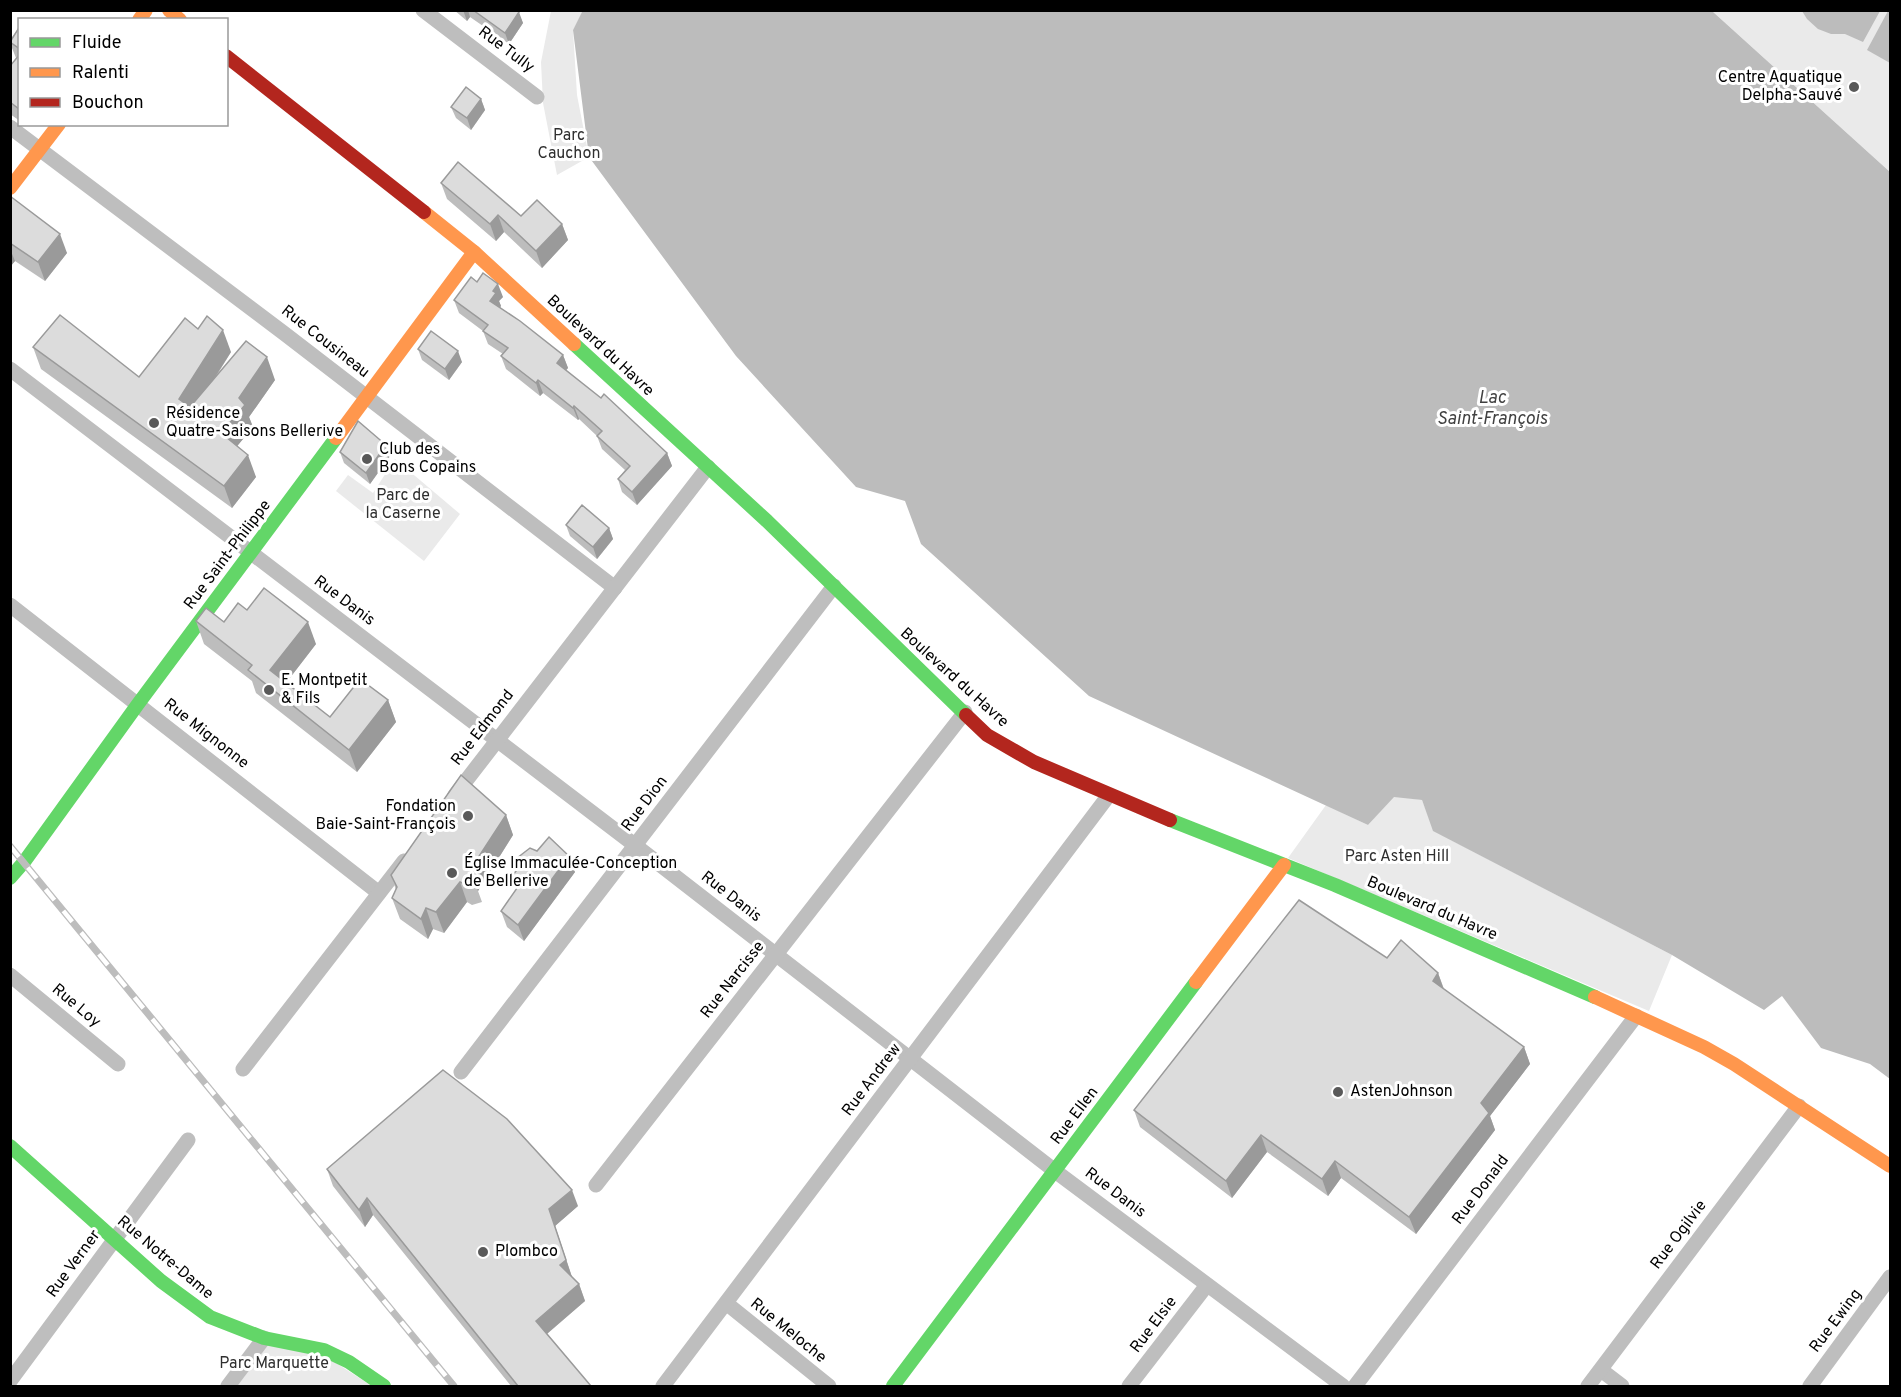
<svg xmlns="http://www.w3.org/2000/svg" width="1901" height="1397" viewBox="0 0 1901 1397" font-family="Overpass,sans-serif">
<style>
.green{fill:#eaeaea}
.water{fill:#bcbcbc}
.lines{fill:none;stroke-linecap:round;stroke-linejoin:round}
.street{stroke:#bebebe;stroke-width:15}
.fast{stroke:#63d668;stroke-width:14}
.slow{stroke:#ff974d;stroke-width:14}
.jam{stroke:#b3261e;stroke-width:14}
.rail-casing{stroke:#bdbdbd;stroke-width:7}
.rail{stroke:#fff;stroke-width:4.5;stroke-dasharray:14;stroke-linecap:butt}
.wall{fill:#bdbdbd}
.shaded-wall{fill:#9a9a9a}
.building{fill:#dcdcdc;stroke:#9a9a9a;stroke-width:1.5}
.poi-dot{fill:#595959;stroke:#fff;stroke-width:2}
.labels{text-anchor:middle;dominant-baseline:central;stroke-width:6;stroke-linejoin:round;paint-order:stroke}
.street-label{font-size:16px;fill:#000;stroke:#fff}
.poi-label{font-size:16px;fill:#000;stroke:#fff;text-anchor:start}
.park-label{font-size:16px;fill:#2f2f2f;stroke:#fff}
.water-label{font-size:18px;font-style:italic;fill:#404040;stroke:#fff}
</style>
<rect width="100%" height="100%" fill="#fff"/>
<g class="green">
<path d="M551 11H583L573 30 577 95 589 157 557 175 543 103 541 62Z"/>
<path d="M1712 11H1890V172Z"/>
<path d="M395 459 460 514 424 561 336 491 348 475 373 493Z"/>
<path d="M1394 796 1422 800 1434 831 1672 955 1649 1011 1288 858 1326 805 1368 825Z"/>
<path d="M264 1338 325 1356 372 1386H227Z"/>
</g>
<g class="water">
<path d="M583 10 1712 11 1890 172V1079L1870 1064 1821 1048 1782 996 1764 1010 1672 955 1433 831 1422 800 1394 797 1368 825 1089 696 921 544 905 501 856 487 736 356 589 157 573 30Z"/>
<path d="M1802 11H1880L1863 42 1845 34H1831L1818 29 1807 19Z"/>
<path d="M1888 11H1890V63L1867 50Z"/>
</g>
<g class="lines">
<g class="street">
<path d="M423 10 537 97"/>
<path d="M10 127 285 334 615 588"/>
<path d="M10 369 636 846 1055 1171 1343 1386"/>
<path d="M10 605 379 893"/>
<path d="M455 795 708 467"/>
<path d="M10 975 118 1064"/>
<path d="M243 1069 404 861"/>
<path d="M461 1072 834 586"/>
<path d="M596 1185 965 712"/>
<path d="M726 1303 829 1386"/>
<path d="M1601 1370 1622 1386"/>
<path d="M10 1381 188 1140"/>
<path d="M228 1386 264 1338"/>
<path d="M663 1386 1109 795"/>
<path d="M1129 1386 1207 1285"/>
<path d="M1355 1386 1636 1016"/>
<path d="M1588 1386 1799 1106"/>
<path d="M1810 1386 1890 1277"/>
</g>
<g class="fast">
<path d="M574 344 767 521 966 715"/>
<path d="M1170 820 1335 885 1595 997"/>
<path d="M10 878 24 862 138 704 336 438"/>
<path d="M10 1146 161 1281 210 1317 264 1338 324 1350 349 1362 384 1386"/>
<path d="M893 1386 1196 982"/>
</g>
<g class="slow">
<path d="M169 10 180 20"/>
<path d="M139 20 146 10"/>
<path d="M10 188 59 124"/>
<path d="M424 212 474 252 574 344"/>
<path d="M336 438 474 252"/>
<path d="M1196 982 1284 865"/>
<path d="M1595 997 1704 1047 1734 1064 1890 1166"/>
</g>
<g class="jam">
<path d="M226 56 424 212"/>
<path d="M966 715 987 735 1034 762 1170 820"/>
</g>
<defs>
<path id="rail" d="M10 846 454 1386"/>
</defs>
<use href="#rail" class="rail-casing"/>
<use href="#rail" class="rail"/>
</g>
<g class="wall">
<path d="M454 10H517L523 23 509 44 470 17 467 21Z"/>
<path d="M20 26V121L10 114V66L16 58 10 43V40Z"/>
<path d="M481 99 485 110 471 130 456 118 451 107Z"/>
<path d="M441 183 521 216 562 224 568 240 542 268 504 232 496 241 447 199Z"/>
<path d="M10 196 67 253 45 281 15 261 10 267Z"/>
<path d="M477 282 503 297 499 301 501 306 500 307 563 355 568 368 566 370 667 453 672 466 637 505 622 492 618 479 625 470 602 449 597 436 579 419 578 420 543 393 540 396 506 369 501 356 503 354 488 344 483 331 459 313 454 300Z"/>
<path d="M33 347 139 377 231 352 217 375 275 380 249 417 253 427 237 446 256 477 232 508 41 369Z"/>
<path d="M418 349 462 362 449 380 422 360Z"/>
<path d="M340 452 390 456 370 484 344 463Z"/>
<path d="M566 525 609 528 613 539 597 559 570 536Z"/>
<path d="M247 610 316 644 286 683 330 717 388 700 396 722 357 772 256 693 252 681 204 644 196 621 224 622Z"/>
<path d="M506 815 513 835 478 891 482 902 472 905 467 902 444 933 433 929 428 939 400 919 392 898 396 890 391 875Z"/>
<path d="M517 858 575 872 524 941 507 927 501 911 517 888 513 875 520 866Z"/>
<path d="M1387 958 1438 973 1444 989 1524 1047 1530 1064 1490 1116 1495 1130 1416 1234 1341 1178 1328 1196 1267 1152 1232 1198 1140 1127 1134 1110Z"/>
<path d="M327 1169 578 1206 555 1226 572 1277 579 1284 585 1301 547 1334 591 1386H511L373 1215 365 1227 333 1186Z"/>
</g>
<g class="shaded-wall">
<path d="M463 10H468L470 17 467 21Z"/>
<path d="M519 12 523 23 509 44 505 33Z"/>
<path d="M481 99 485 110 471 130 467 118Z"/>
<path d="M498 215 504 232 496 241 490 224Z"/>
<path d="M562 224 568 240 542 268 536 251Z"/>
<path d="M60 234 67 253 45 281 38 262Z"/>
<path d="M10 249 15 261 10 267Z"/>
<path d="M498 284 503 297 499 301 501 306 495 314 490 301 493 291Z"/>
<path d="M223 330 231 352 187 421 179 399Z"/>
<path d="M458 351 462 362 449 380 445 369Z"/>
<path d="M563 355 568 368 561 376 557 363Z"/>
<path d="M267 357 275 380 249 417 253 427 229 456 221 433 239 398Z"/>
<path d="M538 380 543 393 540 396 536 383Z"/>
<path d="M574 406 579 419 578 420 573 408Z"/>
<path d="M386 445 390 456 370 484 366 473Z"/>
<path d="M667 453 672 466 637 505 632 492Z"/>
<path d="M248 455 256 477 232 508 224 486Z"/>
<path d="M609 528 613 539 597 559 593 547Z"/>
<path d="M308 622 316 644 279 692 270 670Z"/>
<path d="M388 700 396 722 357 772 349 750Z"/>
<path d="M506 815 513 835 478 891 470 870Z"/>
<path d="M569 856 575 872 524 941 518 925Z"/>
<path d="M460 882 467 902 444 933 436 912Z"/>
<path d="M426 908 433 929 428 939 421 919Z"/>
<path d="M1438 973 1444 990 1433 981Z"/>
<path d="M1524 1047 1530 1064 1490 1116 1495 1130 1416 1234 1409 1217 1481 1103Z"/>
<path d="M1261 1135 1267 1152 1232 1198 1226 1181Z"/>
<path d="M1335 1161 1341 1178 1328 1196 1322 1179Z"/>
<path d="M572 1190 578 1206 555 1226 572 1277 566 1282 560 1265 549 1209Z"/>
<path d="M367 1198 373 1215 365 1227 359 1210Z"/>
<path d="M579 1284 585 1301 542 1338 536 1321Z"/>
</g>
<g class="building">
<path d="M473 10H517L519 12 505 33Z"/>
<path d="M20 26V49L10 42Z"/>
<path d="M20 54V109H19L10 102V66Z"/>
<path d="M466 87 481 99 467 118 451 107Z"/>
<path d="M458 162 521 216 537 200 562 224 536 251 498 215 490 224 441 183Z"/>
<path d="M10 196 60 234 38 262 10 243Z"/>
<path d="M483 273 498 284 493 291 496 293 490 301 520 321 563 355 557 363 601 398 604 394 667 453 632 492 618 479 630 466 597 436 602 431 574 406 573 408 538 380 536 383 501 356 508 348 483 331 488 325 454 300 471 277 477 282Z"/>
<path d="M60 315 139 377 185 318 198 329 207 316 223 330 179 399 190 407 246 341 267 357 239 398 245 405 221 433 248 455 224 486 33 347Z"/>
<path d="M431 331 458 351 445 369 418 349Z"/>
<path d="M358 421 386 445 366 473 340 452Z"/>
<path d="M582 505 609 528 593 547 566 525Z"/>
<path d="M264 588 308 622 270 670 330 717 360 679 388 700 349 750 248 670 252 665 196 621 206 608 224 622 238 603 247 610Z"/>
<path d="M461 775 506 815 470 870 475 882 465 884 460 882 436 912 426 908 421 919 392 898 397 887 391 875Z"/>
<path d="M549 837 569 856 518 925 501 911 522 881 513 875 522 863 517 858 530 848 537 851Z"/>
<path d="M1299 900 1387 958 1401 940 1438 973 1433 981 1524 1047 1481 1103 1489 1113 1409 1217 1335 1161 1322 1179 1261 1135 1226 1181 1134 1110Z"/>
<path d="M443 1070 507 1119 572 1190 549 1209 566 1260 560 1265 579 1284 536 1321 591 1386H518L367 1198 359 1210 327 1169Z"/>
</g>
<g class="poi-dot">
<circle cx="1854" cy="87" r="6"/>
<circle cx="154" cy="423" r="6"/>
<circle cx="367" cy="459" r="6"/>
<circle cx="269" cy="690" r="6"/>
<circle cx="468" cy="816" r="6"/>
<circle cx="452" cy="873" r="6"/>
<circle cx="1338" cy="1092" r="6"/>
<circle cx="483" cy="1252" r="6"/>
</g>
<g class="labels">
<g class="street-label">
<text transform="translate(506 50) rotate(37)">Rue Tully</text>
<text transform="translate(325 342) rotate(38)">Rue Cousineau</text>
<text transform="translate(600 346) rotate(43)">Boulevard du Havre</text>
<text transform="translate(228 555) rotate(-53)">Rue Saint-Philippe</text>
<text transform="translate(344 601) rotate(37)">Rue Danis</text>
<text transform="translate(954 678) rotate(42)">Boulevard du Havre</text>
<text transform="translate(483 728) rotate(-52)">Rue Edmond</text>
<text transform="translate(206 734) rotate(38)">Rue Mignonne</text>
<text transform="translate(645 804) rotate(-53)">Rue Dion</text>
<text transform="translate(731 897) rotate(38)">Rue Danis</text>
<text transform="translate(1432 909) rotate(23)">Boulevard du Havre</text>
<text transform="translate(733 980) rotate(-52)">Rue Narcisse</text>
<text transform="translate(76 1006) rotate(40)">Rue Loy</text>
<text transform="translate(872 1080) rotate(-53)">Rue Andrew</text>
<text transform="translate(1075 1116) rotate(-53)">Rue Ellen</text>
<text transform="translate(1481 1190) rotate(-53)">Rue Donald</text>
<text transform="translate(1115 1193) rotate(37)">Rue Danis</text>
<text transform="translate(1679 1235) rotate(-53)">Rue Ogilvie</text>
<text transform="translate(165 1258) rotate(40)">Rue Notre-Dame</text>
<text transform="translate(74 1264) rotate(-54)">Rue Verner</text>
<text transform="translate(1836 1321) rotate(-53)">Rue Ewing</text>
<text transform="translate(1154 1325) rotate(-53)">Rue Elsie</text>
<text transform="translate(788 1331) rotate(39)">Rue Meloche</text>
</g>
<g class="poi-label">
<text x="1842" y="78" text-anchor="end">Centre Aquatique<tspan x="1842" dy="18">Delpha-Sauvé</tspan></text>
<text x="166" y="414">Résidence<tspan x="166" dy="18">Quatre-Saisons Bellerive</tspan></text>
<text x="379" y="450">Club des<tspan x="379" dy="18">Bons Copains</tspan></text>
<text x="281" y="681">E. Montpetit<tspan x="281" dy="18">&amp; Fils</tspan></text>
<text x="456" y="807" text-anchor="end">Fondation<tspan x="456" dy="18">Baie-Saint-François</tspan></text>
<text x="464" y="864">Église Immaculée-Conception<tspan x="464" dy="18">de Bellerive</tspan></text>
<text x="1350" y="1092">AstenJohnson</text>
<text x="495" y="1252">Plombco</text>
</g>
<g class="park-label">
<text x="569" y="136">Parc<tspan x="569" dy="18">Cauchon</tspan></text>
<text x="403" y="496">Parc de<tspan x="403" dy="18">la Caserne</tspan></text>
<text x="1397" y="857">Parc Asten Hill</text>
<text x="274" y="1364">Parc Marquette</text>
</g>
<g class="water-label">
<text x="1492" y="398">Lac<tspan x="1492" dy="21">Saint-François</tspan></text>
</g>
</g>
<rect width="1901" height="1397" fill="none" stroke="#000000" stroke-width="24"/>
<rect x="18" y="18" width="210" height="108" fill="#ffffff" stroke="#999999" stroke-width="1.5"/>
<rect x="30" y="38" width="30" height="9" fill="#63d668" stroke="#999999" stroke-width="1.5"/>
<text x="72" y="48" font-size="18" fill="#000000">Fluide</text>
<rect x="30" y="68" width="30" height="9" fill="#ff974d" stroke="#999999" stroke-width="1.5"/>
<text x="72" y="78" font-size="18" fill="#000000">Ralenti</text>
<rect x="30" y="98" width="30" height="9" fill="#b3261e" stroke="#999999" stroke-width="1.5"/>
<text x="72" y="108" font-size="18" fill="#000000">Bouchon</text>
</svg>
